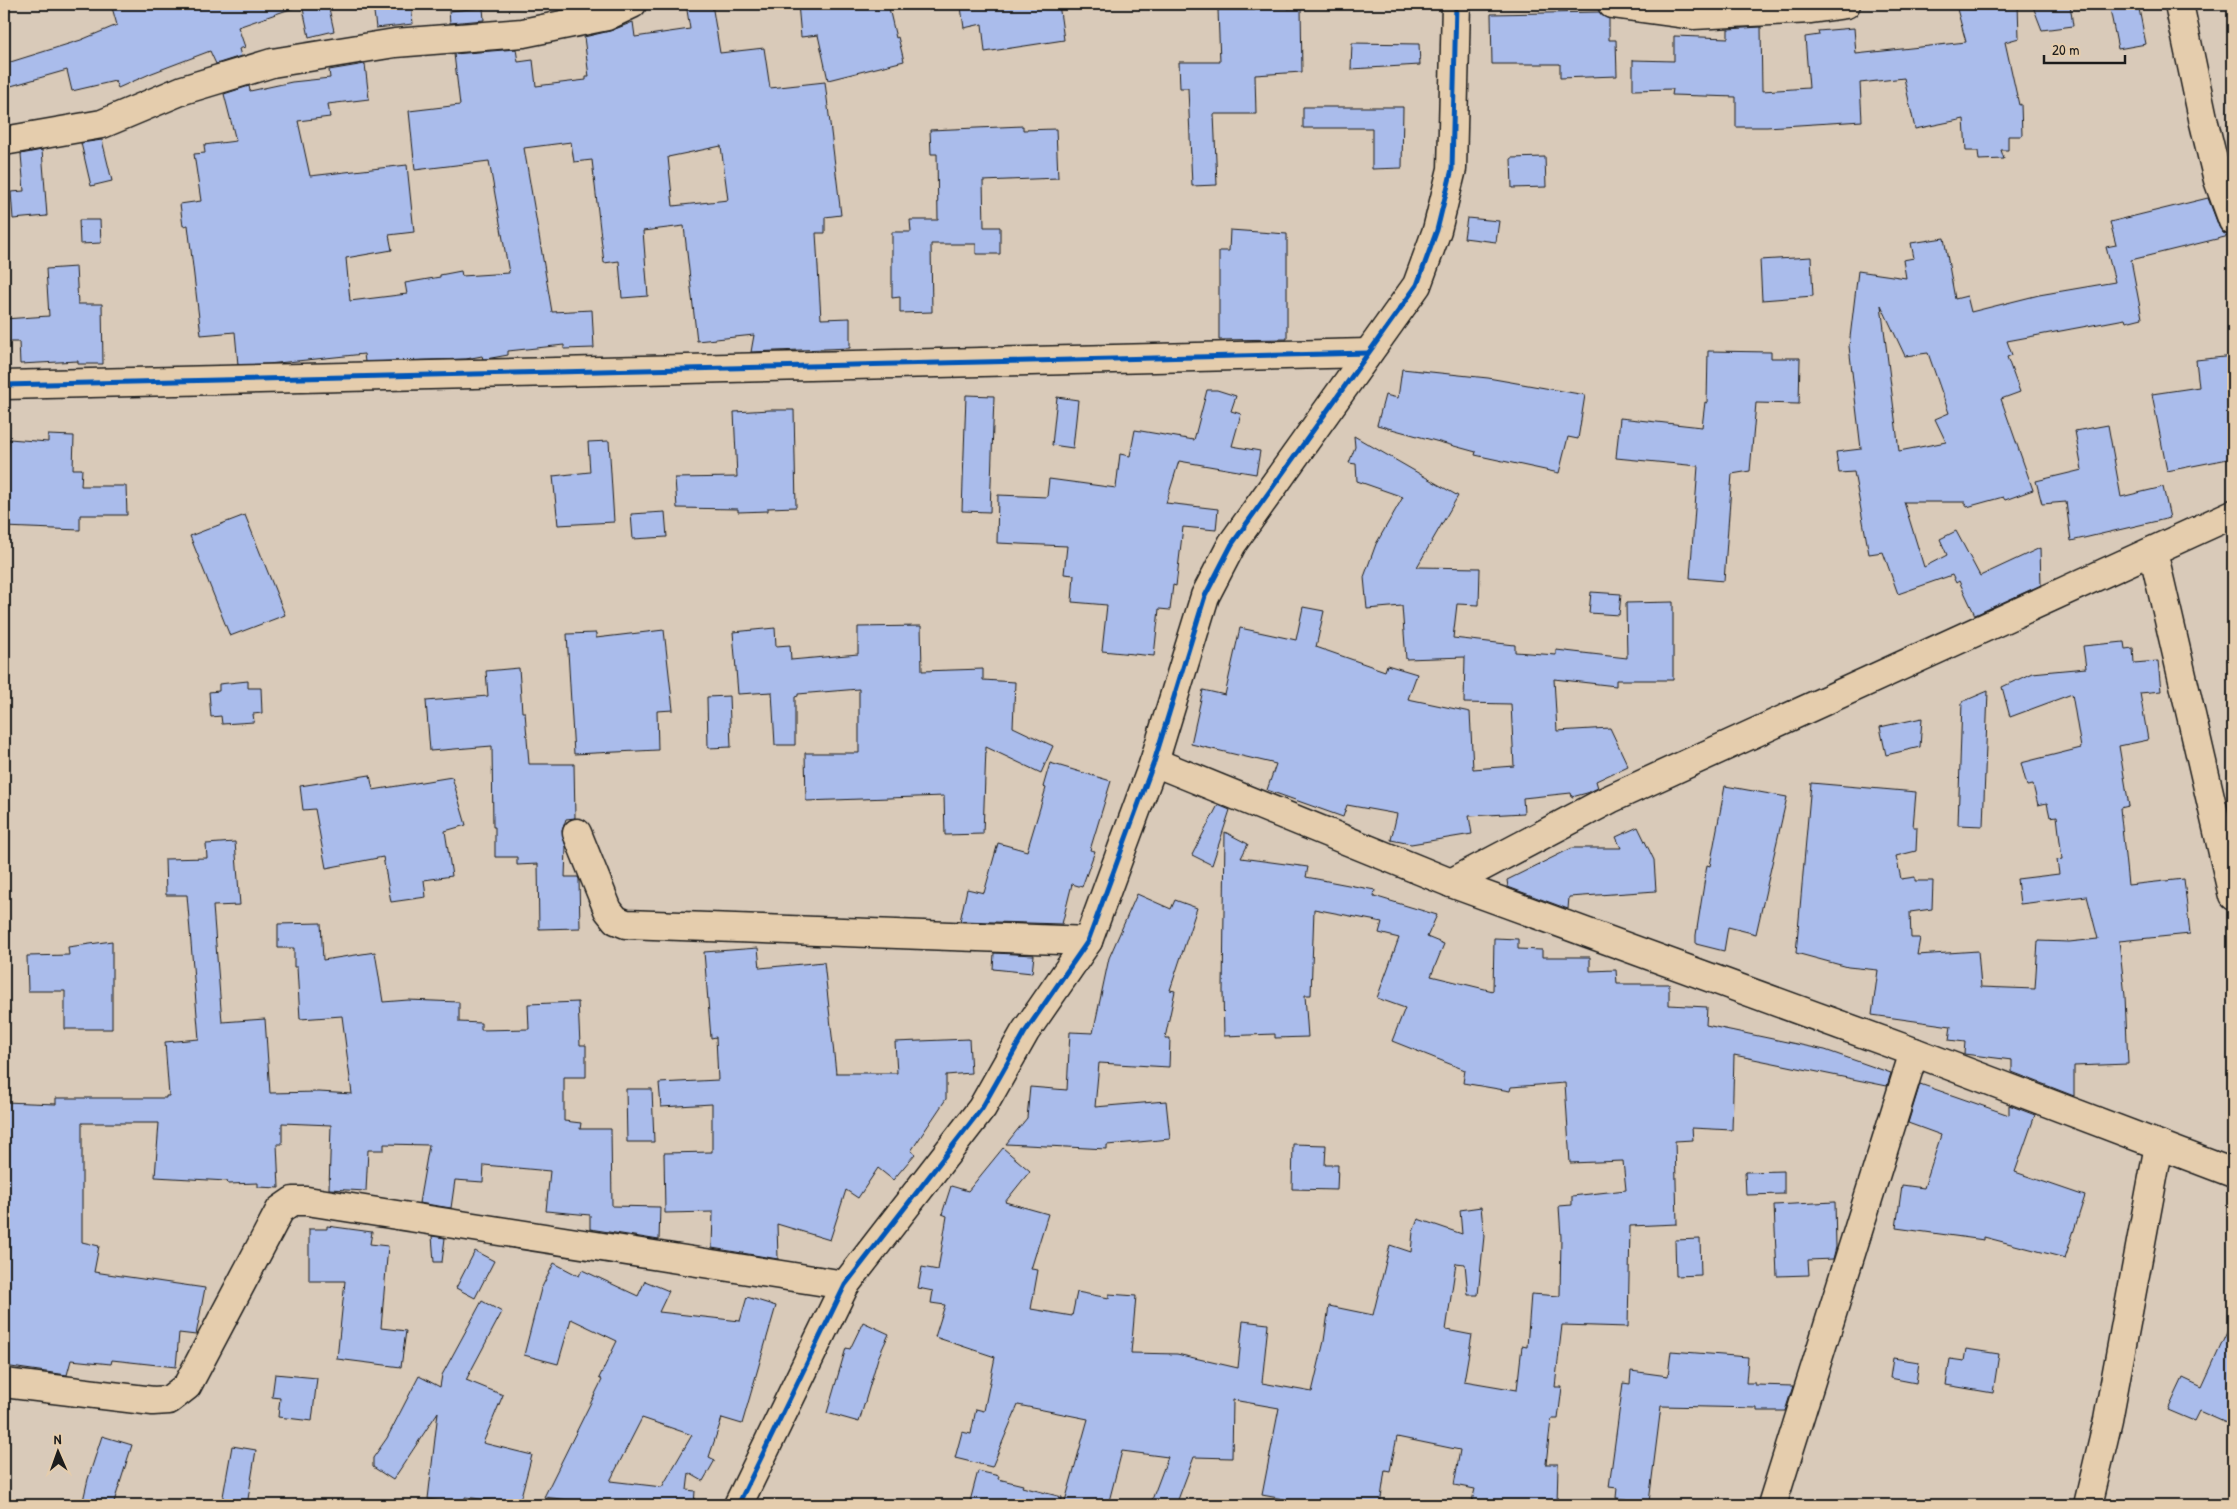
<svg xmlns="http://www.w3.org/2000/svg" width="2237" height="1509" viewBox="0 0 2237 1509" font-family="'Patrick Hand',sans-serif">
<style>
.building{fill:#aabceb;stroke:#1c1c1c;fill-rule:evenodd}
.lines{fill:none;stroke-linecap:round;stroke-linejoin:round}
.minor-casing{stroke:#1c1c1c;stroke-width:31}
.minor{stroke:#e5cdad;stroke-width:28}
.cycleway-casing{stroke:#e5cdad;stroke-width:8}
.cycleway{stroke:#0057b8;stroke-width:5}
</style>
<rect width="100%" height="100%" fill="#d9cab9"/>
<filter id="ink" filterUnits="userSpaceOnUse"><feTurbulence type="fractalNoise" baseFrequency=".02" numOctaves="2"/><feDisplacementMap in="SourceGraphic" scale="10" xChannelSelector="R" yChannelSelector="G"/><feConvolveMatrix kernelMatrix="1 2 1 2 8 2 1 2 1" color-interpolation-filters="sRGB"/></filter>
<g filter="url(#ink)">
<g class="building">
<path d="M111 4H296V7L238 27 245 47 239 49 241 56 216 64 210 51 152 73 118 88 115 81 72 91 67 70 4 88V64L81 40 117 25Z"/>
<path d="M302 4H328L334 31 309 37Z"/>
<path d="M373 4H411L413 24 376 28Z"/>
<path d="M686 4H712L720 53 764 48 770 88 825 82 841 215 825 217V233H816L821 319 850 318V348L751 352 754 335 697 341 684 226 643 231 648 296 622 298 619 261 604 263 592 160 574 162 571 142 524 148 552 312 592 310 594 348 564 349V345L508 351V355L486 359H483L482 356 466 359 365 362 364 354 268 364 238 365 235 332 201 335 188 225 183 226 180 204 201 201 194 154 205 153 204 145 236 141 224 94 249 86 250 91 292 82 330 78 329 70 365 64 369 99 328 104 330 117 298 121 310 176 407 165 414 232 389 235 392 250 346 258 350 301 407 294 405 283 440 277V275L461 271 462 276 509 273 489 161 415 170 409 111 460 105 454 54 516 49 518 62 533 60 536 86 586 80V77H589L584 37 610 31 633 22 635 37 690 29ZM721 146 728 200 673 206 668 157Z"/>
<path d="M798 4H888L896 38 898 37 904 61 828 80 818 35 801 37Z"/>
<path d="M978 4H1059L1064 40 985 52 982 24 964 28 961 7Z"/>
<path d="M1254 4H1288V9L1301 8 1302 72 1255 75 1256 114H1214L1217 185 1192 186 1188 88H1180L1179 62H1220L1218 10H1255Z"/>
<path d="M1975 4H2018L2019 38 2005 42 2019 105 2021 104 2022 136H2008V150H2001L2004 159 1979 160 1978 151H1966L1964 119 1915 129 1904 78 1860 83 1862 121 1767 127H1736V97L1672 95 1673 89 1633 90V60L1674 61V36L1728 38V29L1761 27 1762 91 1809 88 1805 37 1819 35 1818 31 1854 28 1856 54 1966 42 1957 9Z"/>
<path d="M2032 4H2070L2073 26 2042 30Z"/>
<path d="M2109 4H2138L2146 44 2118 49Z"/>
<path d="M483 8 484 20 450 23 449 11Z"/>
<path d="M1599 12 1609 19V40H1616L1617 76 1560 78V64H1492L1491 14Z"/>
<path d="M1352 43 1419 44 1420 65 1351 69Z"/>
<path d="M1303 107H1403L1402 168 1372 169V128H1303Z"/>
<path d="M1023 126V130L1056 129 1058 178 983 181 984 227H1000V254H976V244H931L932 312 900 313V297L892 298V232H911L910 220H938L937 154H931L930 130Z"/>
<path d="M102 140 112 181 91 186 81 143Z"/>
<path d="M42 150 47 216 13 219 11 192 24 191 21 154Z"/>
<path d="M1545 157 1546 187 1512 188 1511 158Z"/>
<path d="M2208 198 2219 227 2223 233 2229 236 2131 260 2142 318 2126 322 2125 319 2007 341 2012 355 2007 357 2020 392 2001 399 2033 490 2005 500 2003 497 1967 507 1965 502H1904L1924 567 1947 555 1940 539 1956 531 1980 576 2040 548 2041 585 1975 615 1959 581 1956 583 1952 575 1898 594 1883 552 1869 554 1854 472 1839 473 1836 452 1861 449 1849 346 1858 271 1906 278 1903 260 1914 258 1911 243 1944 238 1955 299 1967 296 1971 312 2039 295 2115 282 2106 247 2116 245 2110 222ZM1881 305 1905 356 1928 353 1949 413 1935 419 1946 442 1899 451Z"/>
<path d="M1467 218 1499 221 1496 242 1464 238Z"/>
<path d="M79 220H100L101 243 80 244Z"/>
<path d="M1230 230 1287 234V339L1219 340V251H1229Z"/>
<path d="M1811 257 1813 296 1762 300 1760 260Z"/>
<path d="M76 267 78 304H102L103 364H78V361L20 364 19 342H4V319L49 316 46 269Z"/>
<path d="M1708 351 1771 352V358H1800L1799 404 1756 403 1750 471 1732 474 1724 581 1690 578 1698 466 1616 458 1620 418 1702 427 1705 402 1707 403Z"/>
<path d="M2233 356V458L2167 471 2152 394 2199 387 2196 360Z"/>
<path d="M1402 369 1488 378 1585 395 1578 439 1568 437 1559 473 1475 455 1476 452 1377 425 1385 395 1398 398Z"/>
<path d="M1207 390H1217L1236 396 1231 411 1241 414 1232 446 1260 451 1256 474 1179 461 1166 503 1218 509 1216 530 1183 527 1176 586 1173 585 1170 610 1159 609 1154 656 1102 651 1107 605 1072 602 1074 575 1064 574 1067 546 997 543 998 495 1047 497 1049 479 1116 488 1120 454 1130 456 1135 430 1194 440Z"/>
<path d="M966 395 994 396 990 512 962 511Z"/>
<path d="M1057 397 1078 400 1073 448 1052 445Z"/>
<path d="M770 410H794L796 507 768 508V511L738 512V509L677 508 675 478 737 477 734 412Z"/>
<path d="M2108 425 2121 497 2163 487 2170 518 2071 541 2066 502 2042 504 2036 481 2082 470 2075 431Z"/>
<path d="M48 435 74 436 73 469H82L81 486H126L127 515H80V530L4 527V469H7L9 439 48 442Z"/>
<path d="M1354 436 1458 496 1417 567 1480 568 1479 605 1457 604 1453 638 1515 645V652L1556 655V650L1627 658 1626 603 1673 602V680H1616V686L1554 679 1557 731 1610 728 1628 766 1596 781 1598 788 1587 793 1572 797 1571 793 1523 798 1524 813 1469 816 1472 834 1411 844 1391 840 1397 814 1347 805 1343 817 1267 790 1276 764 1191 744 1203 690 1225 695 1240 628 1296 640 1303 607 1324 611 1316 647 1385 671 1387 665 1417 674 1408 699 1470 712 1473 769 1514 766 1511 704 1464 703 1465 657 1406 659 1402 606 1367 609 1364 577 1376 544 1403 497 1357 481 1356 464 1349 463 1355 447Z"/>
<path d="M609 441 614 522 558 525 553 476 590 472 588 442Z"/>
<path d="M665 512 667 537 633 539 631 514Z"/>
<path d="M245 515 285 615 230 636 190 536Z"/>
<path d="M1591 592 1621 594 1619 615 1589 613Z"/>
<path d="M921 626 922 671 983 669V680L1015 682 1013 727 1053 746 1041 773 986 747 983 834 945 835 944 796 806 801 805 753H859V689L798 694V696L795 697V745H775L772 692 738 694 733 632 775 628 776 646 790 645 791 660 858 654V627Z"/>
<path d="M664 630 673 710 657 711 658 750 574 754 567 634 596 633V638Z"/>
<path d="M2124 642 2125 649 2133 648 2134 663 2158 661 2161 691 2140 693 2148 740 2119 746 2129 806 2120 808 2128 885 2184 879 2190 934 2119 941 2125 996 2128 1064 2074 1066V1096L2012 1072V1060L1964 1054 1965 1042 1949 1040 1951 1026 1872 1015 1878 970 1848 967 1796 953 1811 783 1916 792 1913 827H1917L1916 851 1896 856 1901 879 1915 877V881H1933L1932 909 1910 912 1911 938H1920L1917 955 1978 951 1981 987 2035 989 2038 941 2069 942 2098 939 2087 896 2020 904 2017 879 2059 874 2057 860 2062 859 2057 816 2050 817 2047 803 2038 805 2033 785 2027 786 2021 763 2081 748 2072 694 2010 717 2002 687 2032 673 2086 668 2083 646Z"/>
<path d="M519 668 522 712H525L529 764H574L575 818 566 819 562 831 566 847 565 877H578L579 879 580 928 539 929 538 864 517 865V857H495V827H493L492 746 430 751 426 701 488 696 486 671Z"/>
<path d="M248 681V688H261L262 713 253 714 254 722 222 724 221 716 211 717 209 692 219 691V684Z"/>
<path d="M1988 691 1983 826 1958 825 1962 702Z"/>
<path d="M729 696 731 747 708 748 707 697Z"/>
<path d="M1922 718 1920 747 1886 755 1880 727Z"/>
<path d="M1050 763 1111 781 1090 850 1095 851 1082 887 1072 884 1062 924 960 921 967 889 984 893 998 843 1027 851 1046 788 1043 787Z"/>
<path d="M370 775 373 790 452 777 466 825 445 831 452 876 424 880 426 897 391 902 383 857 326 868 315 809 303 810 300 786Z"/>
<path d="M1725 786 1787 797 1756 934 1728 927 1724 951 1696 944V935L1707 865 1710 866Z"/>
<path d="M1218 805 1230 810 1212 865 1192 855Z"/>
<path d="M1638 827 1654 860 1656 891 1569 897 1568 909 1508 887 1507 880 1572 848H1621L1616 837Z"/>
<path d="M1225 832 1248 844 1241 858 1308 867 1306 877 1375 890 1374 896 1437 915 1427 937 1444 944 1431 976 1493 991 1494 938 1518 939V949L1542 950V957H1590V971L1616 970 1617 984H1669V1005L1707 1007 1706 1025 1825 1050 1891 1073 1887 1086 1734 1055 1732 1130 1692 1128 1693 1140 1675 1141 1677 1224 1630 1226 1628 1327 1562 1325 1555 1387H1562L1558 1419H1551L1546 1464H1558L1557 1505H1471L1475 1489 1454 1485 1460 1450 1397 1437 1390 1471 1385 1470 1380 1505H1300V1502L1262 1495 1279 1408 1233 1400 1232 1458 1194 1457 1176 1505H1150L1168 1457 1122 1451 1108 1505H1064L1088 1419 1018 1405 992 1467 955 1458 962 1432 971 1434 976 1409 984 1411 995 1357 935 1337 945 1305 931 1303 933 1291 918 1288 922 1267 938 1270 947 1216 942 1214 951 1186 968 1191 1003 1148 1030 1171 1005 1202 1048 1214 1031 1269 1038 1270 1031 1309 1072 1316 1077 1292 1109 1298V1294L1136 1296 1131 1353 1177 1354 1238 1368 1243 1321 1268 1324 1262 1383 1312 1392 1324 1341 1329 1306 1373 1315 1390 1245 1411 1252 1413 1232 1418 1219 1462 1234 1460 1210 1481 1207 1484 1236 1478 1295H1468L1465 1264 1456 1263 1446 1330 1472 1335 1464 1381 1517 1390 1522 1346 1527 1347 1531 1294 1560 1296 1561 1237 1559 1206 1572 1205V1196L1626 1190 1623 1161 1570 1163 1565 1083 1511 1087 1510 1091 1463 1083 1465 1070 1392 1041 1405 1008 1377 998 1399 938 1379 933 1382 922 1314 909 1311 995H1305L1308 1037 1275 1038V1034L1224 1036 1223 991Z"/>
<path d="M235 842 240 905 213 906 222 1022 265 1019 270 1093 319 1092 352 1094 342 1016 300 1019 297 967H294V948H278V924L321 923 323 960 375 952 383 1002 408 1000 459 1002V1022L481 1023V1030L529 1029 528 1004 578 1002 580 1045H586V1077H564V1121L581 1123 580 1129H611L612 1206 660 1207 659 1240 590 1229V1215L546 1211 550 1171 484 1165 483 1182 455 1180 451 1208 419 1203 429 1145 384 1144V1150H368L366 1191 329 1189 331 1125 282 1123V1144H277L279 1188 258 1187V1183L228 1184 227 1181 155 1177 159 1123H82V1242L99 1246 94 1272 205 1288 196 1335 179 1333 176 1367 112 1360 111 1364 71 1360 67 1375 4 1366V1102L56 1104V1098H166V1096H169L165 1042 199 1039 187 895H166L165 859 207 858 206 844Z"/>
<path d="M1137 894 1171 909 1175 900 1197 908 1170 990 1175 991 1165 1038H1170L1169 1067 1099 1063 1095 1107 1166 1101 1170 1139 1107 1145V1149L1006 1144 1027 1118 1030 1087 1067 1090 1070 1032 1093 1033 1109 958Z"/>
<path d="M112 941V1029H65V991H28L27 956 69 955 68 947Z"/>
<path d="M758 948 760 968 824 962 836 1073H897L895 1042 969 1039 971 1073 946 1075V1099L911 1151 915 1154 893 1180 878 1168 858 1198 846 1190 830 1240 777 1224 778 1259 712 1248 713 1212 665 1213 664 1153 712 1152V1104L661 1107 659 1083 718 1080 716 1037 711 1038 704 952Z"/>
<path d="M994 953 1034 955 1032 973 993 969Z"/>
<path d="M1920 1084 2009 1115V1105L2035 1115 2015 1172 2085 1196 2065 1258 1984 1237V1240L1896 1228 1902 1185 1924 1188 1941 1135 1908 1123Z"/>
<path d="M626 1089H652L654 1142H627Z"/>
<path d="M1293 1144 1326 1145 1325 1165H1338L1337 1190 1292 1189Z"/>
<path d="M1784 1171V1194L1746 1195 1745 1172Z"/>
<path d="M1835 1202 1836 1247 1833 1259 1808 1260 1809 1275 1777 1276 1774 1205Z"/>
<path d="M327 1226 372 1232 370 1244 388 1246 381 1328 406 1331 401 1367 337 1359 345 1281H309V1229H327Z"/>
<path d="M432 1236 445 1238 442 1262H434Z"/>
<path d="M1700 1239 1701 1275 1676 1276 1675 1240Z"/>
<path d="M475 1251 494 1261 475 1298 456 1288Z"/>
<path d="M554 1263 579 1276 582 1270 638 1296 645 1281 669 1291 659 1312 740 1321 747 1297 776 1306 742 1424 722 1418 709 1457 715 1460 703 1481 689 1473 687 1490 695 1491 694 1505H611L544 1497 602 1380 599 1378 617 1341 571 1319 558 1364 524 1355 541 1289ZM642 1418 692 1435 662 1487 610 1481Z"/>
<path d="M482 1301 502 1312 466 1380 503 1395 483 1443 532 1455 519 1504 465 1497V1504L428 1499 438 1412 393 1480 373 1467V1458L387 1438 419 1376 440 1387 442 1375Z"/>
<path d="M2233 1319V1426L2199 1411 2194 1421 2168 1410 2183 1378 2202 1387Z"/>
<path d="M863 1322 889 1334 878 1358 859 1422 827 1413 846 1348 850 1349Z"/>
<path d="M1966 1349 1999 1354 1993 1393 1946 1385 1950 1359 1964 1361Z"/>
<path d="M1671 1351 1748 1357 1746 1383H1755V1385L1793 1386 1785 1411H1757V1408L1661 1406 1649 1502 1616 1498 1617 1488 1609 1487 1623 1383 1630 1384 1631 1371 1668 1376Z"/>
<path d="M1893 1358 1919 1362 1916 1383 1890 1378Z"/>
<path d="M275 1374 317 1378 312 1421 278 1417 280 1398 272 1397Z"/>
<path d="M102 1436 132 1445 113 1505H82L88 1479Z"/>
<path d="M232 1446 256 1450 247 1505 222 1502Z"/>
<path d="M978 1471 999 1476 998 1479 1023 1485 1022 1487 1062 1497 1061 1505H969Z"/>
</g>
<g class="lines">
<defs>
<g id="minor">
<path d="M1612 4 1693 15 1811 9 1846 4"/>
<path d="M2179 4 2204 123 2218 180 2233 221"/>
<path d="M4 141 102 124 183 90 272 63 395 43 523 33 607 16 632 4"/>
<path d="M4 385C459 377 913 361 1368 353"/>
<path d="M2153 551 2233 896"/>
<path d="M1154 762 1451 883 1914 1052 2233 1173"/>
<path d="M577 833 608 910 616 920 626 924 1088 941"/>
<path d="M1451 883 1610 799 2233 514"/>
<path d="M4 1383 153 1401 169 1400 187 1386 280 1210 293 1201H307L845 1285"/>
<path d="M738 1505 845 1285 982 1108 1025 1032 1088 941 1154 762 1205 596 1232 544 1417 285 1437 230 1452 169 1456 4"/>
<path d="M1772 1505 1914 1052"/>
<path d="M2088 1505 2108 1420 2159 1145"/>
</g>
</defs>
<use href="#minor" class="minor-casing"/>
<use href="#minor" class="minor"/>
<defs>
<g id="cycleway">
<path d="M4 385C459 377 913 361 1368 353"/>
<path d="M738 1505 845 1285 982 1108 1025 1032 1088 941 1154 762 1205 596 1232 544 1417 285 1437 230 1452 169 1456 4"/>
</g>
</defs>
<use href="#cycleway" class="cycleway-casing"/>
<use href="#cycleway" class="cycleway"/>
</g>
</g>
<rect width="2237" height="1509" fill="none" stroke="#e5cdad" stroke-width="20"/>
<rect x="10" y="10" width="2217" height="1489" fill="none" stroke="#1c1c1c" stroke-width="2" filter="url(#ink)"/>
<g transform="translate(58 1452) rotate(358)" stroke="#e5cdad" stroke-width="4" paint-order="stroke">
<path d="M0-4L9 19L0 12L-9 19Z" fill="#1c1c1c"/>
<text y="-8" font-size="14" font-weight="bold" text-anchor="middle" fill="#1c1c1c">N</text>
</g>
<path d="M2044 55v8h81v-8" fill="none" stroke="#1c1c1c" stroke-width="2.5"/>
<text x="2052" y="55" font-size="15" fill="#1c1c1c" stroke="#e5cdad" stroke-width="4" paint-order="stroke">20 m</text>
</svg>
